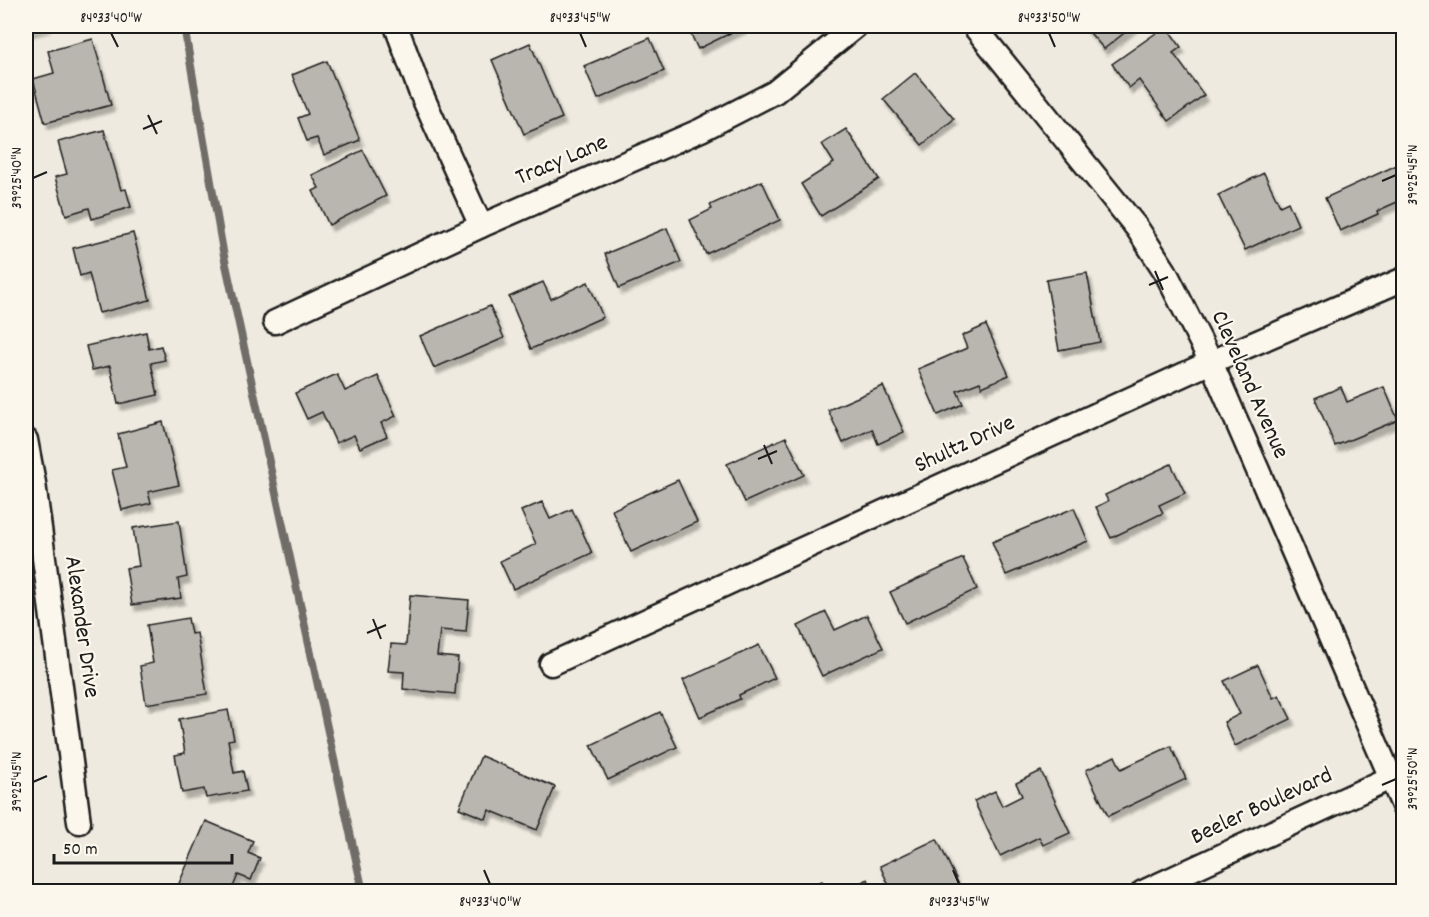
<svg xmlns="http://www.w3.org/2000/svg" width="1429" height="917" viewBox="0 0 1429 917" font-family="Dekko,sans-serif">
<style>
.lines{fill:none;stroke-linecap:round;stroke-linejoin:round}
.stream{stroke:#6f6d69;stroke-width:8}
.building{fill:#b9b6af;stroke:#1c1c1c;stroke-width:1.5;filter:url(#shadow)}
.minor-casing{stroke:#1c1c1c;stroke-width:27}
.minor{stroke:#fbf7ec;stroke-width:22}
.ticks{fill:none;stroke:#1c1c1c;stroke-width:2}
.labels{text-anchor:middle;dominant-baseline:central;stroke-width:4.5;stroke-linejoin:round;paint-order:stroke}
.street-label{font-size:24px;fill:#1c1c1c;stroke:#fbf7ec}
.neatline{fill:none;stroke:#1c1c1c;stroke-width:2}
.ticks-label{font-size:15px;text-anchor:middle;fill:#1c1c1c}
</style>
<defs>
<filter id="shadow"><feDropShadow dx="3.5" dy="6" stdDeviation="1.5" flood-color="#0004"/></filter>
</defs>
<rect width="100%" height="100%" fill="#eeeadf"/>
<filter id="ink" filterUnits="userSpaceOnUse"><feTurbulence type="fractalNoise" baseFrequency=".0167" numOctaves="2"/><feDisplacementMap in="SourceGraphic" scale="12" xChannelSelector="R" yChannelSelector="G"/><feConvolveMatrix kernelMatrix="1 2 1 2 8 2 1 2 1" color-interpolation-filters="sRGB"/></filter>
<g filter="url(#ink)">
<g class="lines">
<path class="stream" d="M184 26 223 251 363 892"/>
</g>
<g class="building">
<path d="M26 26H47L26 31Z"/>
<path d="M687 26H743V27L698 49Z"/>
<path d="M1084 26H1133L1104 49Z"/>
<path d="M1166 26 1181 47 1173 53 1204 95 1169 121 1139 80 1129 88 1112 64Z"/>
<path d="M650 38 664 71 598 99 584 66Z"/>
<path d="M93 39 111 105 45 123 33 79 54 73 48 51Z"/>
<path d="M530 43 562 118 524 134 492 60Z"/>
<path d="M327 61 360 140 324 155 317 138 307 141 298 118 308 114 292 75Z"/>
<path d="M915 73 954 119 922 145 883 99Z"/>
<path d="M846 129 879 179 821 216 801 184 834 163 822 144Z"/>
<path d="M104 130 121 190 126 189 131 207 92 219 89 208 66 215 55 177 67 174 58 142Z"/>
<path d="M363 150 386 196 329 225 313 191 319 188 312 175Z"/>
<path d="M1399 164 1404 173V199L1377 211 1378 214 1340 231 1325 198Z"/>
<path d="M1264 173 1280 206 1288 202 1298 225 1245 250 1218 195Z"/>
<path d="M762 181 780 220 706 254 690 220 712 209 710 205Z"/>
<path d="M667 228 681 262 619 288 605 254Z"/>
<path d="M133 233 150 300 99 313 89 273 80 276 73 248Z"/>
<path d="M1087 273 1100 342 1059 350 1046 280Z"/>
<path d="M543 282 551 299 588 282 603 317 531 349 509 297Z"/>
<path d="M490 306 504 338 434 368 420 336Z"/>
<path d="M986 325 1009 375 982 387 980 382 957 391 963 404 938 415 918 369 967 348 962 336Z"/>
<path d="M146 332 149 349 161 346 165 360 151 363 158 395 118 404 110 366 92 370 86 346Z"/>
<path d="M337 374 345 391 378 376 396 416 381 423 387 436 360 448 354 435 336 443 322 412 307 419 295 393Z"/>
<path d="M883 386 904 432 878 444 872 429 843 443 828 410Z"/>
<path d="M1341 387 1347 402 1384 387 1398 420 1335 446 1315 398Z"/>
<path d="M163 422 179 485 148 492 151 503 122 510 112 470 126 467 118 434Z"/>
<path d="M786 437 804 475 745 502 727 464Z"/>
<path d="M1171 464 1185 493 1159 505 1163 513 1111 538 1096 507 1108 501 1105 495Z"/>
<path d="M678 480 697 522 631 552 612 510Z"/>
<path d="M542 502 550 519 572 509 592 553 513 589 500 561 536 544 521 511Z"/>
<path d="M1074 508 1088 541 1006 575 992 542Z"/>
<path d="M179 521 187 577 178 579 181 598 132 605 126 568 139 566 133 528Z"/>
<path d="M963 558 977 589 905 623 890 592Z"/>
<path d="M410 595 469 600 466 632 440 630 437 656 458 658 455 694 403 689 404 672 388 671 391 644 406 645Z"/>
<path d="M826 612 835 630 867 615 883 648 822 676 798 626Z"/>
<path d="M188 618 191 634 197 633 207 694 146 704 140 666 153 663 147 625Z"/>
<path d="M759 645 775 678 739 695 740 699 700 717 683 680Z"/>
<path d="M1258 665 1273 698 1279 695 1291 719 1235 746 1224 722 1240 714 1224 681Z"/>
<path d="M228 710 234 739 228 740 234 773 243 771 247 791 206 798 204 789 182 793 175 755 185 753 179 719Z"/>
<path d="M660 712 677 747 608 780 591 745Z"/>
<path d="M1171 746 1186 779 1108 816 1086 770 1115 756 1121 769Z"/>
<path d="M481 756 555 787 537 830 489 810 486 819 459 808Z"/>
<path d="M1041 771 1070 833 1043 845 1039 837 1000 856 974 801 995 791 1002 806 1022 796 1016 783Z"/>
<path d="M206 821 253 841 248 853 260 858 251 880 238 875 231 892H186L177 888Z"/>
<path d="M937 839 959 885 945 892H928L926 888 919 892H892L880 866Z"/>
<path d="M868 879 873 892H841Z"/>
<path d="M822 881 827 892H799V891Z"/>
<path d="M1361 886 1364 892H1348Z"/>
</g>
<g class="lines">
<defs>
<g id="minor">
<path d="M396 26 420 91 481 226"/>
<path d="M974 26 1137 228 1165 271 1211 362 1404 808"/>
<path d="M275 322 481 226 701 130 775 92 856 26"/>
<path d="M26 440 34 483 79 822"/>
<path d="M551 664 1211 362 1404 279"/>
<path d="M1143 892 1403 772"/>
</g>
</defs>
<use href="#minor" class="minor-casing"/>
<use href="#minor" class="minor"/>
</g>
</g>
<path class="ticks" d="M111 33 118 47M580 33 586 47M1049 33 1055 47M148 115 157 134M143 129 162 121M33 178 47 172M1382 181 1396 175M1155 271 1163 290M1149 285 1168 277M764 445 772 464M758 459 777 451M373 619 381 639M367 633 386 625M33 782 47 776M1382 785 1396 779M484 870 490 884M953 870 959 884"/>
<g class="labels">
<g class="street-label">
<text transform="translate(562 161) rotate(-23)">Tracy Lane</text>
<text transform="translate(1249 385) rotate(66)">Cleveland Avenue</text>
<text transform="translate(965 445) rotate(-25)">Shultz Drive</text>
<text transform="translate(81 627) rotate(82)">Alexander Drive</text>
<text transform="translate(1262 807) rotate(-25)">Beeler Boulevard</text>
</g>
</g>
<rect width="1429" height="917" fill="none" stroke="#fbf7ec" stroke-width="66"/>
<path d="M54 854v9h178v-9" fill="none" stroke="#1c1c1c" stroke-width="3"/>
<text x="63" y="854" font-size="18" fill="#1c1c1c" stroke="#fbf7ec" stroke-width="4.5" paint-order="stroke">50 m</text>
<rect x="33" y="33" width="1363" height="851" class="neatline"/>
<g class="ticks-label">
<text x="111" y="22">84°33'40"W</text>
<text x="580" y="22">84°33'45"W</text>
<text x="1049" y="22">84°33'50"W</text>
<text transform="translate(1412 175) rotate(-90)" y="5">39°25'45"N</text>
<text transform="translate(16 178) rotate(-90)" y="5">39°25'40"N</text>
<text transform="translate(1412 779) rotate(-90)" y="5">39°25'50"N</text>
<text transform="translate(16 782) rotate(-90)" y="5">39°25'45"N</text>
<text x="490" y="906">84°33'40"W</text>
<text x="959" y="906">84°33'45"W</text>
</g>
</svg>
